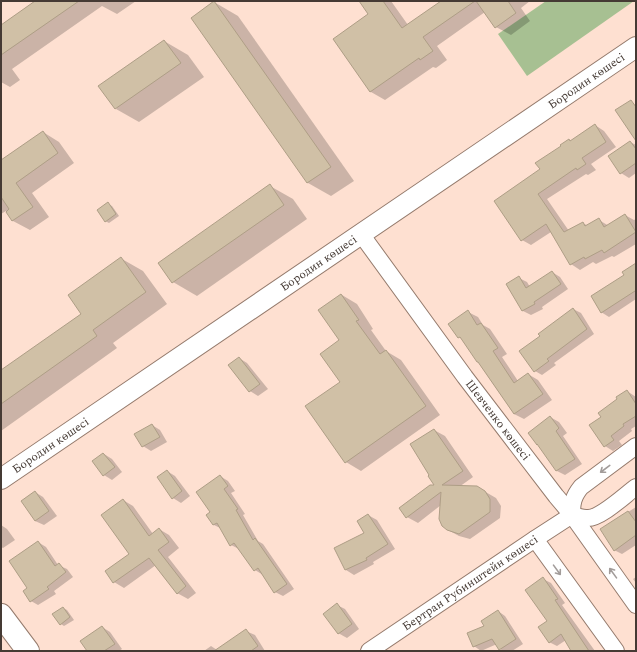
<svg xmlns="http://www.w3.org/2000/svg" width="637" height="652" viewBox="0 0 637 652" font-family="Spectral,serif">
<style>
.green{fill:#a7c092}
.shadow{fill:#0003}
.building{fill:#d0c0a6;stroke:#ae9e86}
.lines{fill:none;stroke-linecap:round;stroke-linejoin:round}
.minor-casing{stroke:#957b6d;stroke-width:18}
.tertiary-casing{stroke:#957b6d;stroke-width:22}
.primary-casing{stroke:#957b6d;stroke-width:24}
.minor{stroke:#fff;stroke-width:16}
.tertiary{stroke:#fff;stroke-width:20}
.primary{stroke:#fff;stroke-width:22}
.oneway{stroke:#a29c9a}
.labels{text-anchor:middle;dominant-baseline:central;stroke-width:4;stroke-linejoin:round;paint-order:stroke}
.street-label{font-size:12px;fill:#453a34;stroke:#fee0d1}
</style>
<rect width="100%" height="100%" fill="#fee0d1"/>
<path class="green" d="M546 1H634L527 76 498 34Z"/>
<g class="shadow">
<path d="M33 1H136L117 14 102 6 12 69 20 80 10 87 1 82V26L34 2Z"/>
<path d="M360 1H391L408 25 443 1H530L521 8 530 21 511 35 496 27 485 12 437 46 447 60 436 68 433 67 385 100 371 92 334 40 370 15Z"/>
<path d="M214 2 238 16 354 181 331 196 308 183 192 18Z"/>
<path d="M164 41 188 55 204 77 139 122 116 109Z"/>
<path d="M595 125 604 131 616 147 591 164 596 170 588 175 586 174 547 199 569 231 583 223 588 226 599 220 609 226 625 215 634 220 636 219V244L614 257 612 256 596 264 593 262 580 270 571 264 551 232 531 245 522 240 541 170 569 140 571 141Z"/>
<path d="M43 132 59 142 74 163 32 193 49 217 30 230 13 221 6 211 1 214V162Z"/>
<path d="M630 142 636 145V173L629 178 621 173Z"/>
<path d="M270 186 293 199 307 219 197 296 173 282 159 263Z"/>
<path d="M108 204 112 206 119 216 109 223 105 221Z"/>
<path d="M122 259 143 271 167 304 113 343 117 348 1 431V372L82 314Z"/>
<path d="M636 264V299L609 317 601 312 626 275Z"/>
<path d="M552 272 560 277 568 289 542 307 543 309 531 315 523 311 507 285 519 278 527 282 530 287Z"/>
<path d="M342 295 357 304 373 329 371 330 386 351 401 360 440 415 361 471 346 462 341 383 340 341Z"/>
<path d="M573 309 581 313 594 334 554 363 556 365 542 375 535 371 541 336Z"/>
<path d="M468 312 478 317 483 325 490 329 507 354 502 357 518 381 528 374 538 380 552 400 524 419 514 414 463 340 459 337Z"/>
<path d="M239 358 247 363 268 389 258 396 250 391Z"/>
<path d="M627 391 636 397V426L631 429 632 431 619 441 622 445 613 451 605 446 590 426 602 417Z"/>
<path d="M550 417 559 422 567 433 563 436 582 464 565 475 557 471 539 445Z"/>
<path d="M152 425 160 430 167 442 151 451 143 446Z"/>
<path d="M434 430 445 436 473 477 459 487H477L496 498 501 506 500 518 470 539 459 536 448 530 441 505 418 523 407 517 400 509 436 486Z"/>
<path d="M104 454 112 459 122 472 112 480 104 475Z"/>
<path d="M167 471 175 476 190 496 181 503 173 498Z"/>
<path d="M220 476 228 481 235 491 231 493 245 514 243 515 258 541 263 544 294 589 283 596 275 592 263 575 255 570 239 549 231 545 222 529 214 525 207 515 211 512Z"/>
<path d="M35 492 43 497 57 516 44 525 35 521Z"/>
<path d="M123 500 133 506 153 534 159 529 169 535 179 548 168 557 196 593 188 599 177 593 156 565 124 588 114 582 130 554Z"/>
<path d="M636 507V545L622 554 614 550 601 529Z"/>
<path d="M368 515 377 520 395 549 373 562 374 564 354 575 346 570 335 549 366 533Z"/>
<path d="M1 525 7 529 15 540 3 548 1 547Z"/>
<path d="M38 542 46 547 58 565 67 569 73 577 54 591 56 594 38 605 31 601 29 588Z"/>
<path d="M636 577V583L633 579Z"/>
<path d="M543 579 551 583 565 603 562 605 595 651H572L566 640 557 646 549 642V621Z"/>
<path d="M337 605 345 609 359 629 347 638 338 633Z"/>
<path d="M63 608 67 610 74 620 64 626 61 624Z"/>
<path d="M498 611 505 616 523 644 512 651H503L500 649 497 644 481 651 474 646 486 627Z"/>
<path d="M102 627 110 632 122 649 119 651H88Z"/>
<path d="M246 631 255 635 265 651H204L211 646 217 650Z"/>
</g>
<g class="building">
<path d="M35 1H79L1 55V25Z"/>
<path d="M214 1 331 167 307 183 191 18Z"/>
<path d="M359 1H383L402 28 441 1H475L423 37 433 51 420 60 419 58 370 92 333 39 368 14Z"/>
<path d="M476 1H508L516 13 495 28Z"/>
<path d="M164 40 181 63 115 109 98 86Z"/>
<path d="M631 100 636 107V141L615 110Z"/>
<path d="M595 124 606 142 582 158 586 164 577 170 576 168 538 194 564 232 583 222 585 226 599 218 604 227 625 214 636 232 604 253 602 250 585 259 584 257 570 265 546 224 521 241 494 201 540 169 535 163 561 146 560 145 569 139 570 141Z"/>
<path d="M43 131 58 153 16 183 33 207 12 221 6 212 9 209 1 197V160Z"/>
<path d="M630 141 636 149V163L620 174 608 156Z"/>
<path d="M270 184 284 205 172 283 158 263Z"/>
<path d="M108 202 116 214 105 222 97 210Z"/>
<path d="M121 257 146 292 93 330 97 336 1 404V370L81 314 68 295Z"/>
<path d="M636 263V293L635 291 601 313 591 296 624 275 622 272Z"/>
<path d="M552 271 561 284 534 302 535 304 522 311 506 284 519 276 526 288Z"/>
<path d="M341 294 359 320 356 321 380 354 386 350 426 406 345 463 305 406 340 382 320 354 339 340 318 310Z"/>
<path d="M573 308 587 329 547 359 549 361 534 372 519 351 540 336 538 334Z"/>
<path d="M468 310 477 325 481 323 498 348 493 351 514 383 528 373 543 394 514 414 478 362H477L460 337 458 338 448 324Z"/>
<path d="M239 357 260 384 249 392 228 365Z"/>
<path d="M627 390 636 404V416L623 424 624 426 611 436 614 440 604 447 589 425 601 417 598 413 617 399 616 397Z"/>
<path d="M550 416 559 428 556 431 575 459 556 471 537 444V445L528 433Z"/>
<path d="M152 424 160 437 142 447 134 434Z"/>
<path d="M434 429 463 471 442 485 477 486 485 491 490 499V512L459 534 447 530 442 526 439 519 441 492 406 518 399 508 430 485H434L428 476 429 475 410 444Z"/>
<path d="M103 453 115 467 103 476 92 461Z"/>
<path d="M167 470 182 491 172 499 157 477Z"/>
<path d="M220 475 228 486 224 489 238 509 236 510 253 540 255 538 287 584 274 593 258 568 254 571 234 543 230 546 217 523 213 525 206 515 210 512 196 492Z"/>
<path d="M35 491 49 511 35 521 21 501Z"/>
<path d="M123 499 149 536 159 528 169 542 158 550 186 586 177 594 149 558 113 583 105 571 129 554 101 515Z"/>
<path d="M628 511 636 522V535L614 551 600 529Z"/>
<path d="M368 514 388 544 366 558 367 560 345 570 334 548 364 533 357 521Z"/>
<path d="M38 541 55 566 59 563 66 572 47 587 49 589 30 602 23 591 27 588 9 561Z"/>
<path d="M543 577 558 599 555 600 589 651H571L561 634 549 643 538 627 547 621 525 590Z"/>
<path d="M337 603 352 624 338 634 323 614Z"/>
<path d="M63 607 70 617 60 625 52 614Z"/>
<path d="M498 610 516 639 499 650 492 639 473 647 467 633 484 626 481 621Z"/>
<path d="M102 626 115 644 104 651H87L80 641Z"/>
<path d="M246 629 258 646 251 651H214Z"/>
</g>
<g class="lines">
<defs>
<g id="minor">
<path id="s1" d="M361 234 465 377 556 496 572 515 636 605"/>
<path d="M572 515C572 503 573 497 581 487L636 446"/>
<path d="M572 515C577 516 582 518 588 518 601 518 625 495 636 487"/>
<path d="M535 539 616 651"/>
<path id="s2" d="M369 651 535 539 572 515"/>
</g>
<g id="tertiary">
<path id="s3" d="M1 479 636 47"/>
</g>
<path id="primary" d="M1 615 28 651"/>
</defs>
<use href="#minor" class="minor-casing"/>
<use href="#tertiary" class="tertiary-casing"/>
<use href="#primary" class="primary-casing"/>
<use href="#minor" class="minor"/>
<use href="#tertiary" class="tertiary"/>
<use href="#primary" class="primary"/>
</g>
<defs><path id="oneway-shaft" d="M-6 0H5M1.5-3L5.5 0L1.5 3" fill="none" stroke-width="1.6" stroke-linecap="round" stroke-linejoin="round"/></defs>
<g class="oneway">
<use href="#oneway-shaft" transform="translate(605 469) rotate(143)"/>
<use href="#oneway-shaft" transform="translate(557 570) rotate(54)"/>
<use href="#oneway-shaft" transform="translate(613 573) rotate(-126)"/>
</g>
<g class="labels">
<g class="street-label">
<text stroke="none"><textPath href="#s3" startOffset="708">Бородин көшесі</textPath></text>
<text stroke="none"><textPath href="#s3" startOffset="384">Бородин көшесі</textPath></text>
<text stroke="none"><textPath href="#s1" startOffset="231">Шевченко көшесі</textPath></text>
<text stroke="none"><textPath href="#s3" startOffset="60">Бородин көшесі</textPath></text>
<text stroke="none"><textPath href="#s2" startOffset="122">Бертран Рубинштейн көшесі</textPath></text>
</g>
</g>
<rect width="637" height="652" fill="none" stroke="#453a34" stroke-width="4"/>
</svg>
